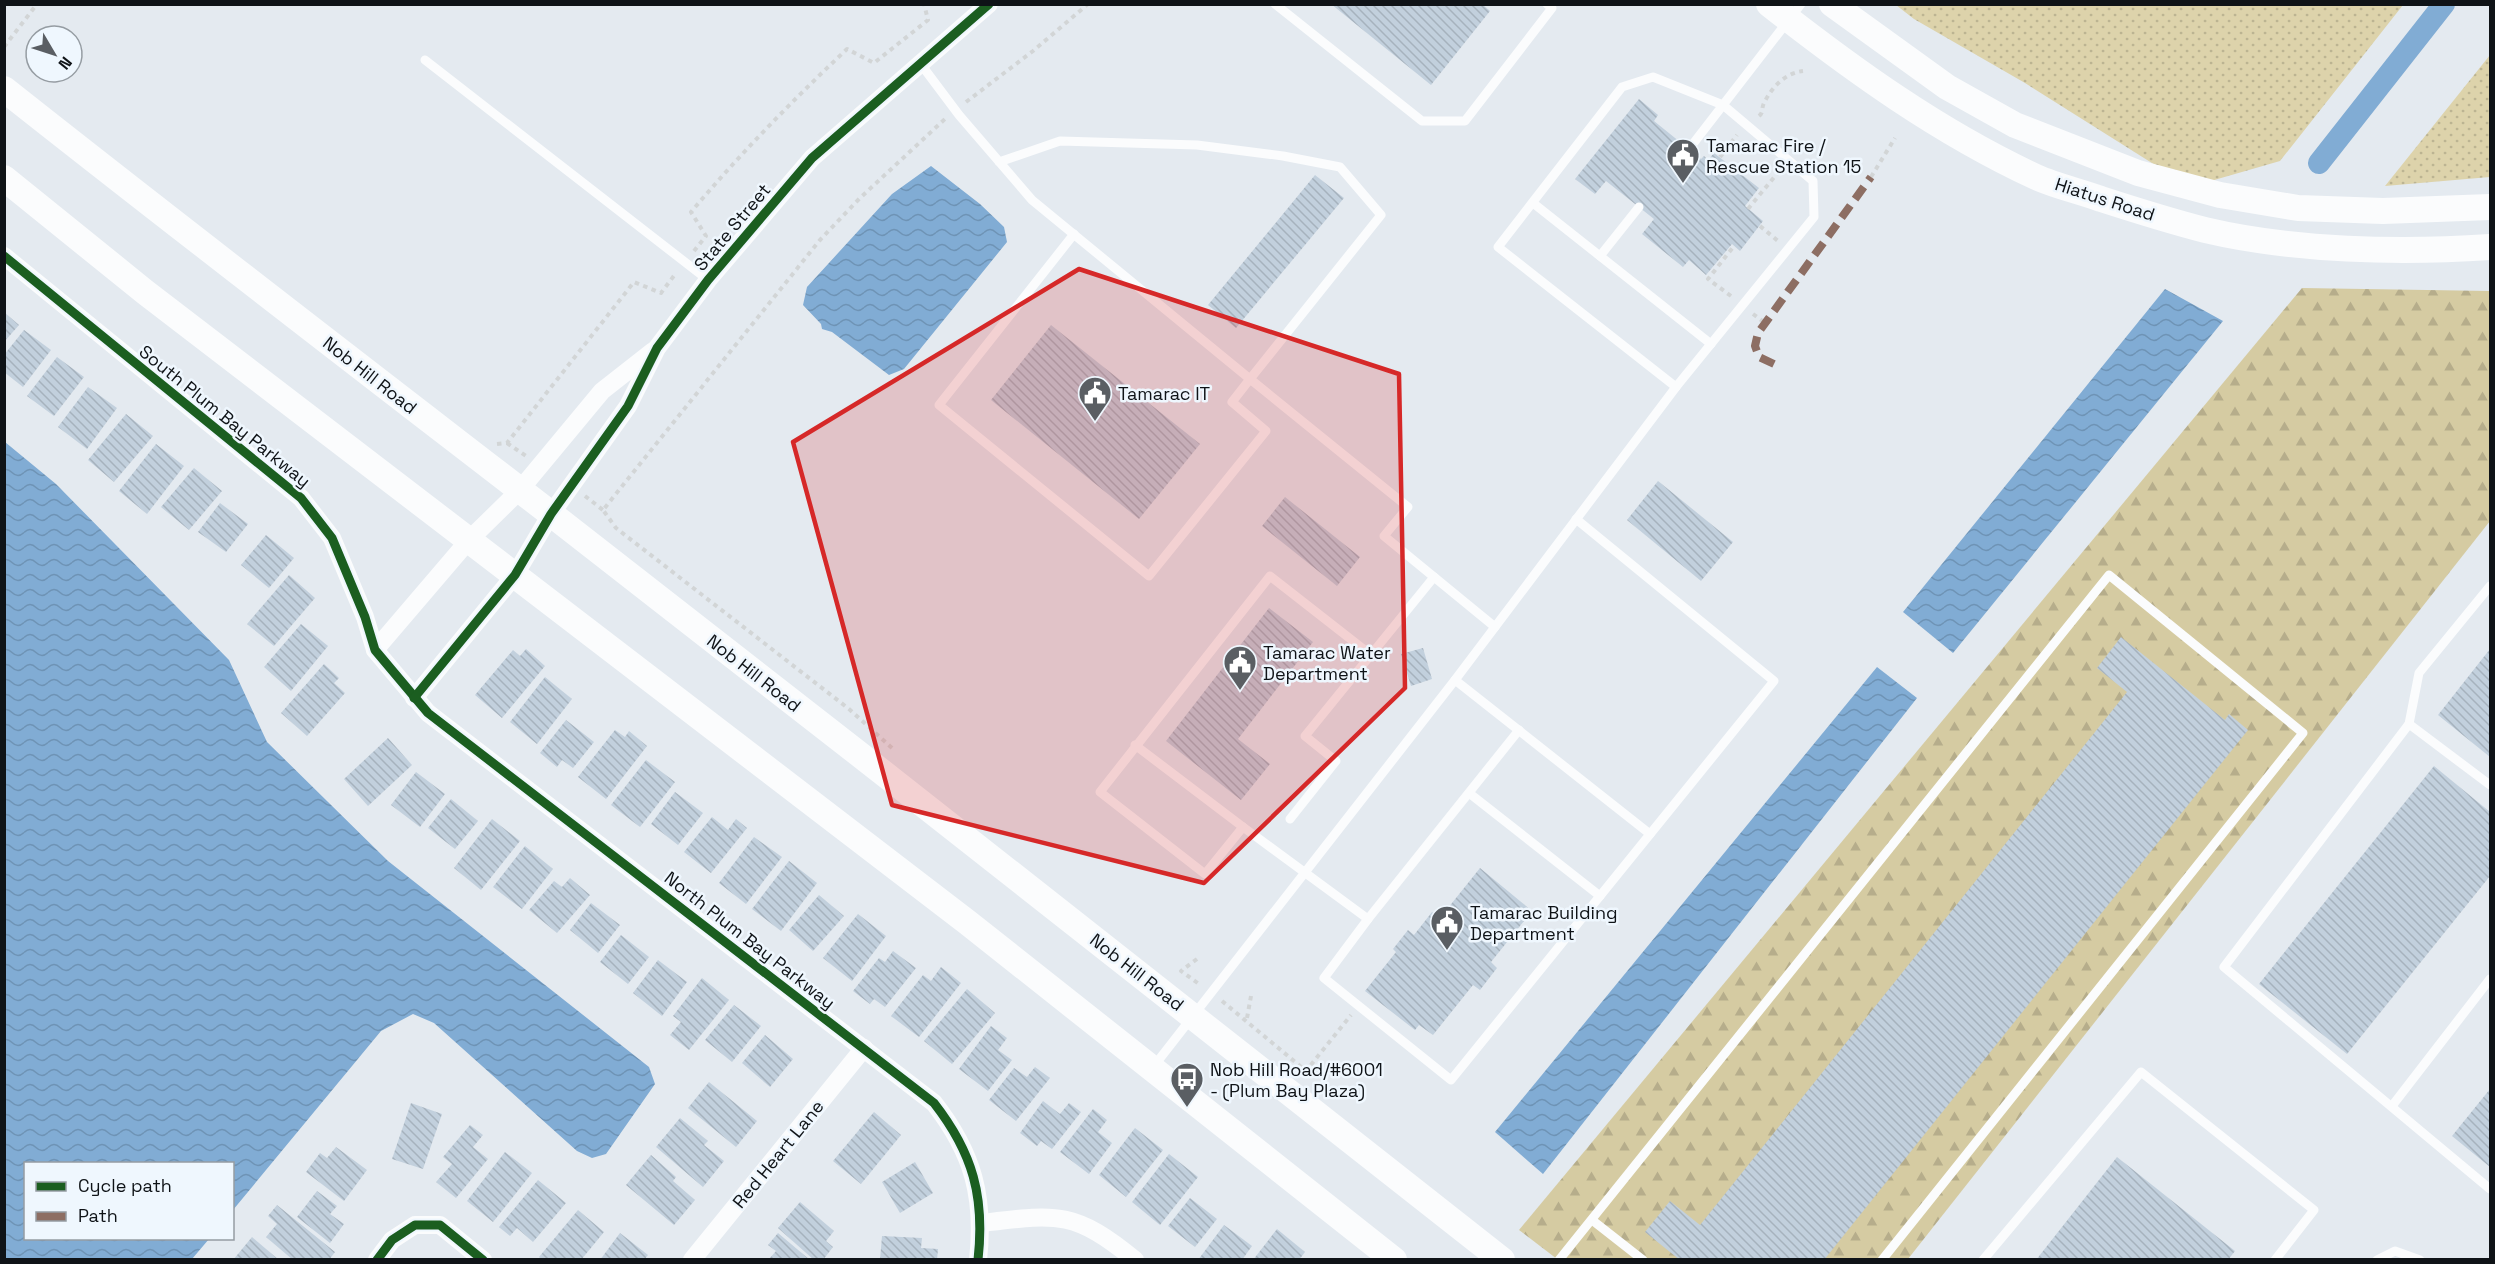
<svg xmlns="http://www.w3.org/2000/svg" width="2495" height="1264" viewBox="0 0 2495 1264" font-family="'Space Grotesk',sans-serif">
<style>
.grass{fill:url(#grass-dots)}
.forest{fill:url(#forest-firs)}
.water{fill:url(#water-waves)}
.lines{fill:none;stroke-linecap:round;stroke-linejoin:round}
.canal{stroke:#81acd4;stroke-width:22}
.building{fill:url(#building-back-hatch)}
.path{stroke:#d2d5d6;stroke-width:4;stroke-dasharray:4.5 4.5;stroke-linecap:butt}
.lane{stroke:#fbfcfd;stroke-width:9}
.street{stroke:#fbfcfd;stroke-width:18}
.secondary{stroke:#fbfcfd;stroke-width:26}
.quiet{stroke:#8d6e63;stroke-width:8;stroke-dasharray:15 8;stroke-linecap:butt}
.cycleway-casing{stroke:#eff7fe;stroke-width:13}
.cycleway{stroke:#1b5e20;stroke-width:9}
.marked{fill:#d62828;fill-opacity:0.2;stroke:#d62828;stroke-width:4.5;stroke-linejoin:round}
.labels{text-anchor:middle;dominant-baseline:central;stroke-width:5;stroke-linejoin:round;paint-order:stroke}
.poi-label{font-size:18px;fill:#0f1317;stroke:#eff7fe;text-anchor:start}
.street-label{font-size:18px;fill:#0f1317;stroke:#eff7fe}
</style>
<defs>
<pattern id="grass-dots" width="8" height="8" patternUnits="userSpaceOnUse" patternTransform="scale(1.5)"><rect width="8" height="8" fill="#ddd3ab"/><path d="M2 2h.1M6 6h.1" fill="none" stroke="#bcb492" stroke-width="1.8" stroke-linecap="round"/></pattern>
<pattern id="forest-firs" width="22" height="20" patternUnits="userSpaceOnUse" patternTransform="scale(1.5)"><rect width="22" height="20" fill="#d5cba2"/><path d="M5 1l3.5 6h-7zM16 11l3.5 6h-7z" fill="#b6ad8b"/></pattern>
<pattern id="water-waves" width="16" height="10" patternUnits="userSpaceOnUse" patternTransform="scale(1.5)"><rect width="16" height="10" fill="#81acd4"/><path d="M0 5q4-4 8 0t8 0" fill="none" stroke="#6e93b5"/></pattern>
<pattern id="building-back-hatch" width="6" height="6" patternUnits="userSpaceOnUse" patternTransform="scale(1.5)"><rect width="6" height="6" fill="#c2d0dd"/><path d="M-1 5l2 2M0 0l6 6M5-1l2 2" fill="none" stroke="#a6b2bd"/></pattern>
</defs>
<rect width="100%" height="100%" fill="#e4eaf0"/>
<g class="grass">
<path d="M1896 5H2403L2280 161 2190 187 2025 83 1914 19Z"/>
<path d="M2490 55V177L2385 186Z"/>
</g>
<path class="forest" d="M2302 288 2490 291V521L1908 1259H1557L1519 1230Z"/>
<g class="water">
<path d="M931 166 980 204 1004 227 1007 242 904 369 889 375 832 332 822 329 821 324 803 305 807 287 892 194Z"/>
<path d="M2165 289 2223 321 1953 653 1903 612Z"/>
<path d="M5 442 56 484 229 660 267 742 388 861 649 1067 655 1084 606 1154 592 1158 577 1151 434 1023 413 1014 381 1031 233 1210 232 1164H26V1238L209 1239 192 1259H5Z"/>
<path d="M1877 667 1917 698 1543 1174 1495 1132Z"/>
</g>
<g class="lines">
<path class="canal" d="M2319 163 2444 4"/>
</g>
<g class="building">
<path d="M1331 4H1482L1490 11 1431 85Z"/>
<path d="M1639 99 1658 115 1654 121 1701 159 1704 156 1708 160 1714 153 1759 188 1745 206 1763 221 1740 251 1732 244 1706 275 1689 260 1683 267 1642 234 1654 219 1606 181 1595 194 1575 179Z"/>
<path d="M1315 175 1344 198 1236 328 1208 305Z"/>
<path d="M4 312 19 325 4 342Z"/>
<path d="M1051 325 1200 444 1139 519 991 400Z"/>
<path d="M24 330 51 350 23 387 4 372V355Z"/>
<path d="M57 357 84 377 54 416 27 396Z"/>
<path d="M88 387 117 408 87 449 58 427Z"/>
<path d="M126 414 153 436 114 482 88 460Z"/>
<path d="M156 444 184 466 147 514 119 491Z"/>
<path d="M194 468 222 491 189 530 161 507Z"/>
<path d="M1658 481 1733 542 1701 581 1627 520Z"/>
<path d="M1285 497 1360 557 1337 586 1262 526Z"/>
<path d="M220 503 248 524 226 552 198 532Z"/>
<path d="M266 535 294 558 269 588 241 565Z"/>
<path d="M289 575 315 598 274 646 247 624Z"/>
<path d="M1269 608 1313 642 1238 739 1270 764 1241 800 1166 741Z"/>
<path d="M301 624 328 646 291 691 264 667Z"/>
<path d="M2121 637 2225 720 2229 714 2248 730 1824 1260H1680L1645 1232 1670 1201 1700 1225 2127 692 2097 668Z"/>
<path d="M1423 648 1432 679 1411 686 1401 654Z"/>
<path d="M526 649 545 666 502 718 475 695 513 650 520 656Z"/>
<path d="M2490 649V757L2438 715Z"/>
<path d="M324 664 339 678 334 683 345 693 307 736 281 713Z"/>
<path d="M545 677 572 699 537 744 510 722Z"/>
<path d="M566 720 594 742 573 768 562 760 557 767 540 753Z"/>
<path d="M615 730 625 737 629 731 647 746 606 799 578 777Z"/>
<path d="M388 738 412 765 368 806 344 779Z"/>
<path d="M646 760 675 782 640 827 611 805Z"/>
<path d="M2434 766 2490 812V876L2347 1054 2259 984Z"/>
<path d="M416 772 445 794 420 827 391 805Z"/>
<path d="M675 792 703 813 678 845 651 824Z"/>
<path d="M451 799 478 821 455 849 428 828Z"/>
<path d="M712 817 728 830 736 819 747 828 711 873 684 852Z"/>
<path d="M492 819 520 841 481 890 454 868Z"/>
<path d="M754 837 782 857 746 904 719 883Z"/>
<path d="M525 846 553 869 522 909 493 887Z"/>
<path d="M789 861 817 883 781 931 752 909Z"/>
<path d="M1480 868 1532 911 1491 962 1497 968 1480 990 1473 985 1433 1035 1419 1025 1415 1030 1365 991 1396 952 1393 949 1408 930 1414 935 1432 912 1440 918Z"/>
<path d="M570 878 590 895 557 933 529 910 554 881 562 887Z"/>
<path d="M819 895 844 916 813 951 789 930Z"/>
<path d="M591 903 620 925 598 953 570 930Z"/>
<path d="M858 914 886 936 852 981 823 958Z"/>
<path d="M621 935 649 957 628 984 600 962Z"/>
<path d="M893 951 916 968 885 1007 874 999 870 1004 853 991 879 958 885 962Z"/>
<path d="M658 960 687 982 662 1016 633 993Z"/>
<path d="M941 967 961 983 919 1037 891 1016 923 975 931 981Z"/>
<path d="M702 978 729 1000 689 1050 670 1035 681 1022 673 1016Z"/>
<path d="M967 989 995 1013 952 1064 924 1041Z"/>
<path d="M734 1005 761 1026 732 1062 705 1040Z"/>
<path d="M991 1026 1007 1038 998 1050 1012 1060 988 1091 959 1069Z"/>
<path d="M765 1035 793 1059 770 1087 742 1063Z"/>
<path d="M1035 1067 1050 1078 1016 1121 989 1100 1014 1068 1027 1077Z"/>
<path d="M709 1082 757 1121 736 1147 688 1108Z"/>
<path d="M2490 1089V1167L2452 1136Z"/>
<path d="M1043 1101 1060 1114 1069 1103 1081 1112 1052 1149 1041 1141 1037 1146 1020 1133Z"/>
<path d="M411 1103 442 1114 423 1169 392 1159Z"/>
<path d="M1093 1109 1107 1120 1098 1132 1112 1143 1089 1174 1060 1152Z"/>
<path d="M874 1112 901 1135 861 1184 833 1161Z"/>
<path d="M680 1118 708 1141 704 1145 724 1161 703 1187 656 1147Z"/>
<path d="M470 1125 483 1135 473 1147 488 1159 456 1198 436 1182 452 1164 443 1157Z"/>
<path d="M1135 1128 1163 1150 1126 1197 1099 1175Z"/>
<path d="M336 1147 367 1170 344 1201 306 1172 320 1153 327 1158Z"/>
<path d="M505 1152 532 1173 493 1222 467 1201Z"/>
<path d="M1169 1154 1198 1177 1160 1225 1132 1202Z"/>
<path d="M651 1155 676 1177 673 1181 695 1200 674 1225 626 1185Z"/>
<path d="M2117 1157 2235 1251 2228 1260H2036Z"/>
<path d="M915 1162 933 1193 900 1213 882 1182Z"/>
<path d="M538 1180 566 1203 533 1242 517 1228 510 1236 499 1227Z"/>
<path d="M317 1191 337 1206 330 1214 344 1224 330 1243 297 1217Z"/>
<path d="M1190 1198 1217 1219 1195 1247 1168 1226Z"/>
<path d="M800 1202 834 1231 826 1241 833 1247 823 1260H814L778 1228Z"/>
<path d="M277 1205 335 1252 329 1260H293L266 1237 277 1224 268 1216Z"/>
<path d="M578 1210 604 1232 581 1260H542L539 1257Z"/>
<path d="M1224 1225 1252 1246 1242 1260H1198Z"/>
<path d="M1277 1229 1305 1252 1299 1260H1253Z"/>
<path d="M620 1233 648 1255 644 1260H600Z"/>
<path d="M778 1233 810 1260H768L776 1251 768 1245Z"/>
<path d="M882 1236 922 1238 921 1248 938 1249 937 1260H880Z"/>
<path d="M252 1237 279 1260H233Z"/>
</g>
<g class="lines">
<g class="path">
<path d="M4 47 37 4"/>
<path d="M966 102 1033 51 1088 4"/>
<path d="M1759 116C1764 112 1761 109 1764 103 1772 87 1785 73 1803 71"/>
<path d="M1720 157 1737 135"/>
<path d="M1871 177 1895 138"/>
<path d="M1748 209 1780 170"/>
<path d="M1760 226 1778 241"/>
<path d="M694 251 706 236 691 212C740 154 792 101 847 49L874 63 928 20 924 4"/>
<path d="M1731 296 1708 279 1734 246"/>
<path d="M1753 314 1765 323"/>
<path d="M507 443 526 456"/>
<path d="M497 444 507 443 634 282 661 293 676 273"/>
<path d="M585 496 603 510"/>
<path d="M892 748 849 709 616 528 603 510 820 240 859 199 946 118"/>
<path d="M1197 959 1181 971 1199 984"/>
<path d="M1222 1001 1306 1071 1351 1015"/>
<path d="M1247 1018 1251 996"/>
</g>
<g class="lane">
<path d="M1275 4 1422 121H1465L1552 8 1547 4"/>
<path d="M425 60 708 280"/>
<path d="M920 63 959 115 1032 200 1250 379 1381 215 1340 167 1283 156 1197 145 1060 141 999 162"/>
<path d="M1533 203 1711 344"/>
<path d="M1074 234 939 405 1149 576 1266 431 1232 402 1250 379 1408 507 1384 536 1495 627"/>
<path d="M1600 256 1639 207"/>
<path d="M1676 387 1498 247 1622 87 1653 77 1723 105 1689 149"/>
<path d="M2490 586 2419 673 2409 724 2490 785"/>
<path d="M1371 655 1270 576 1100 792 1205 874 1243 827 1368 919 1324 978 1451 1080 1774 681 1576 519"/>
<path d="M1455 680 1650 834"/>
<path d="M2409 724 2224 967 2490 1189"/>
<path d="M1135 745 1243 827"/>
<path d="M1469 793 1600 896"/>
<path d="M1290 819 1336 761 1305 736 1434 577"/>
<path d="M1368 919 1519 730"/>
<path d="M1154 1066 1455 680 1676 387 1814 217 1813 181 1723 105 1801 4"/>
<path d="M2392 1106 2490 979"/>
<path d="M1592 1220 1643 1260"/>
<path d="M1559 1260 2109 575 2303 733 1882 1260"/>
<path d="M1983 1260 2141 1072 2314 1210 2275 1260"/>
<path d="M2377 1260 2395 1251 2420 1260"/>
</g>
<g class="street">
<path d="M4 256 301 498 332 538 365 617 375 650 428 713 934 1103C973 1153 985 1197 978 1260"/>
<path d="M375 650 469 540 519 491 602 391 653 351"/>
<path d="M414 698 515 575 551 514 628 406 657 348 708 280 812 158 989 4"/>
<path d="M982 1223C1057 1214 1074 1210 1135 1260"/>
<path d="M377 1260 392 1240 415 1225H440L483 1260"/>
<path d="M692 1260 864 1048"/>
</g>
<g class="secondary">
<path d="M1769 4C1853 70 1939 132 2036 177 2056 186 2079 191 2101 199 2135 210 2170 221 2205 230 2294 251 2400 253 2490 247"/>
<path d="M1832 4 1947 87 2015 125 2138 173 2220 195 2298 208 2383 211 2490 207"/>
<path d="M4 89C187 234 371 375 555 517 872 763 1187 1011 1502 1260"/>
<path d="M4 178 145 292 967 922 1394 1260"/>
</g>
<path class="quiet" d="M1774 364 1759 357 1755 346 1758 333 1871 177"/>
<defs>
<g id="cycleway">
<path d="M4 256 301 498 332 538 365 617 375 650 428 713 934 1103C973 1153 985 1197 978 1260"/>
<path d="M414 698 515 575 551 514 628 406 657 348 708 280 812 158 989 4"/>
<path d="M377 1260 392 1240 415 1225H440L483 1260"/>
</g>
</defs>
<use href="#cycleway" class="cycleway-casing"/>
<use href="#cycleway" class="cycleway"/>
</g>
<path class="marked" d="M1079 269 1399 374 1405 688 1204 883 892 805 793 442Z"/>
<defs>
<symbol id="civic-pin" viewBox="-11 -11 22 30"><path d="M0 17L-7.5 6A9.5 9.5 0 1 1 7.5 6Z" fill="#5a5e63" stroke="#eff7fe"/><path d="M-.6-6.5H3V-4.5H.6V-3L4-1V1h2V6H-6V1h2V-1L-.6-3ZM-1.2 2.5V6h2.4V2.5Z" fill="#fff"/></symbol>
<symbol id="bus-pin" viewBox="-11 -11 22 30"><path d="M0 17L-7.5 6A9.5 9.5 0 1 1 7.5 6Z" fill="#5a5e63" stroke="#eff7fe"/><path d="M-5-6H5V4H4V6H2V4H-2V6H-4V4H-5ZM-3.5-4V0h7V-4ZM-3.5 1.2v1.5H-2V1.2ZM2 1.2v1.5H3.5V1.2Z" fill="#fff"/></symbol>
</defs>
<g fill-rule="evenodd">
<use href="#civic-pin" x="1664" y="136" width="38" height="52"/>
<use href="#civic-pin" x="1076" y="374" width="38" height="52"/>
<use href="#civic-pin" x="1221" y="643" width="38" height="52"/>
<use href="#civic-pin" x="1428" y="903" width="38" height="52"/>
<use href="#bus-pin" x="1168" y="1060" width="38" height="52"/>
</g>
<g class="labels">
<g class="poi-label">
<text x="1706" y="145">Tamarac Fire /<tspan x="1706" dy="21">Rescue Station 15</tspan></text>
<text x="1118" y="393">Tamarac IT</text>
<text x="1263" y="652">Tamarac Water<tspan x="1263" dy="21">Department</tspan></text>
<text x="1470" y="912">Tamarac Building<tspan x="1470" dy="21">Department</tspan></text>
<text x="1210" y="1069">Nob Hill Road/#6001<tspan x="1210" dy="21">- (Plum Bay Plaza)</tspan></text>
</g>
<g class="street-label">
<text transform="translate(2105 199) rotate(18)">Hiatus Road</text>
<text transform="translate(732 227) rotate(-50)">State Street</text>
<text transform="translate(370 375) rotate(38)">Nob Hill Road</text>
<text transform="translate(225 416) rotate(39)">South Plum Bay Parkway</text>
<text transform="translate(754 673) rotate(38)">Nob Hill Road</text>
<text transform="translate(750 940) rotate(38)">North Plum Bay Parkway</text>
<text transform="translate(1137 972) rotate(38)">Nob Hill Road</text>
<text transform="translate(778 1154) rotate(-51)">Red Heart Lane</text>
</g>
</g>
<rect width="2495" height="1264" fill="none" stroke="#0f1317" stroke-width="12"/>
<rect x="24" y="1162" width="210" height="78" fill="#eff7fe" stroke="#959ca2" stroke-width="1.5"/>
<rect x="36" y="1182" width="30" height="9" fill="#1b5e20" stroke="#959ca2" stroke-width="1.5"/>
<text x="78" y="1192" font-size="18" fill="#0f1317">Cycle path</text>
<rect x="36" y="1212" width="30" height="9" fill="#8d6e63" stroke="#959ca2" stroke-width="1.5"/>
<text x="78" y="1222" font-size="18" fill="#0f1317">Path</text>
<g transform="translate(54 54) rotate(129)"><circle r="28" fill="#eff7fe" stroke="#959ca2" stroke-width="1.5"/>
<path d="M0-4.5L10 22L0 15L-10 22Z" fill="#5a5e63"/>
<text y="-9" font-size="16" font-weight="bold" text-anchor="middle" fill="#0f1317">N</text>
</g>
</svg>
